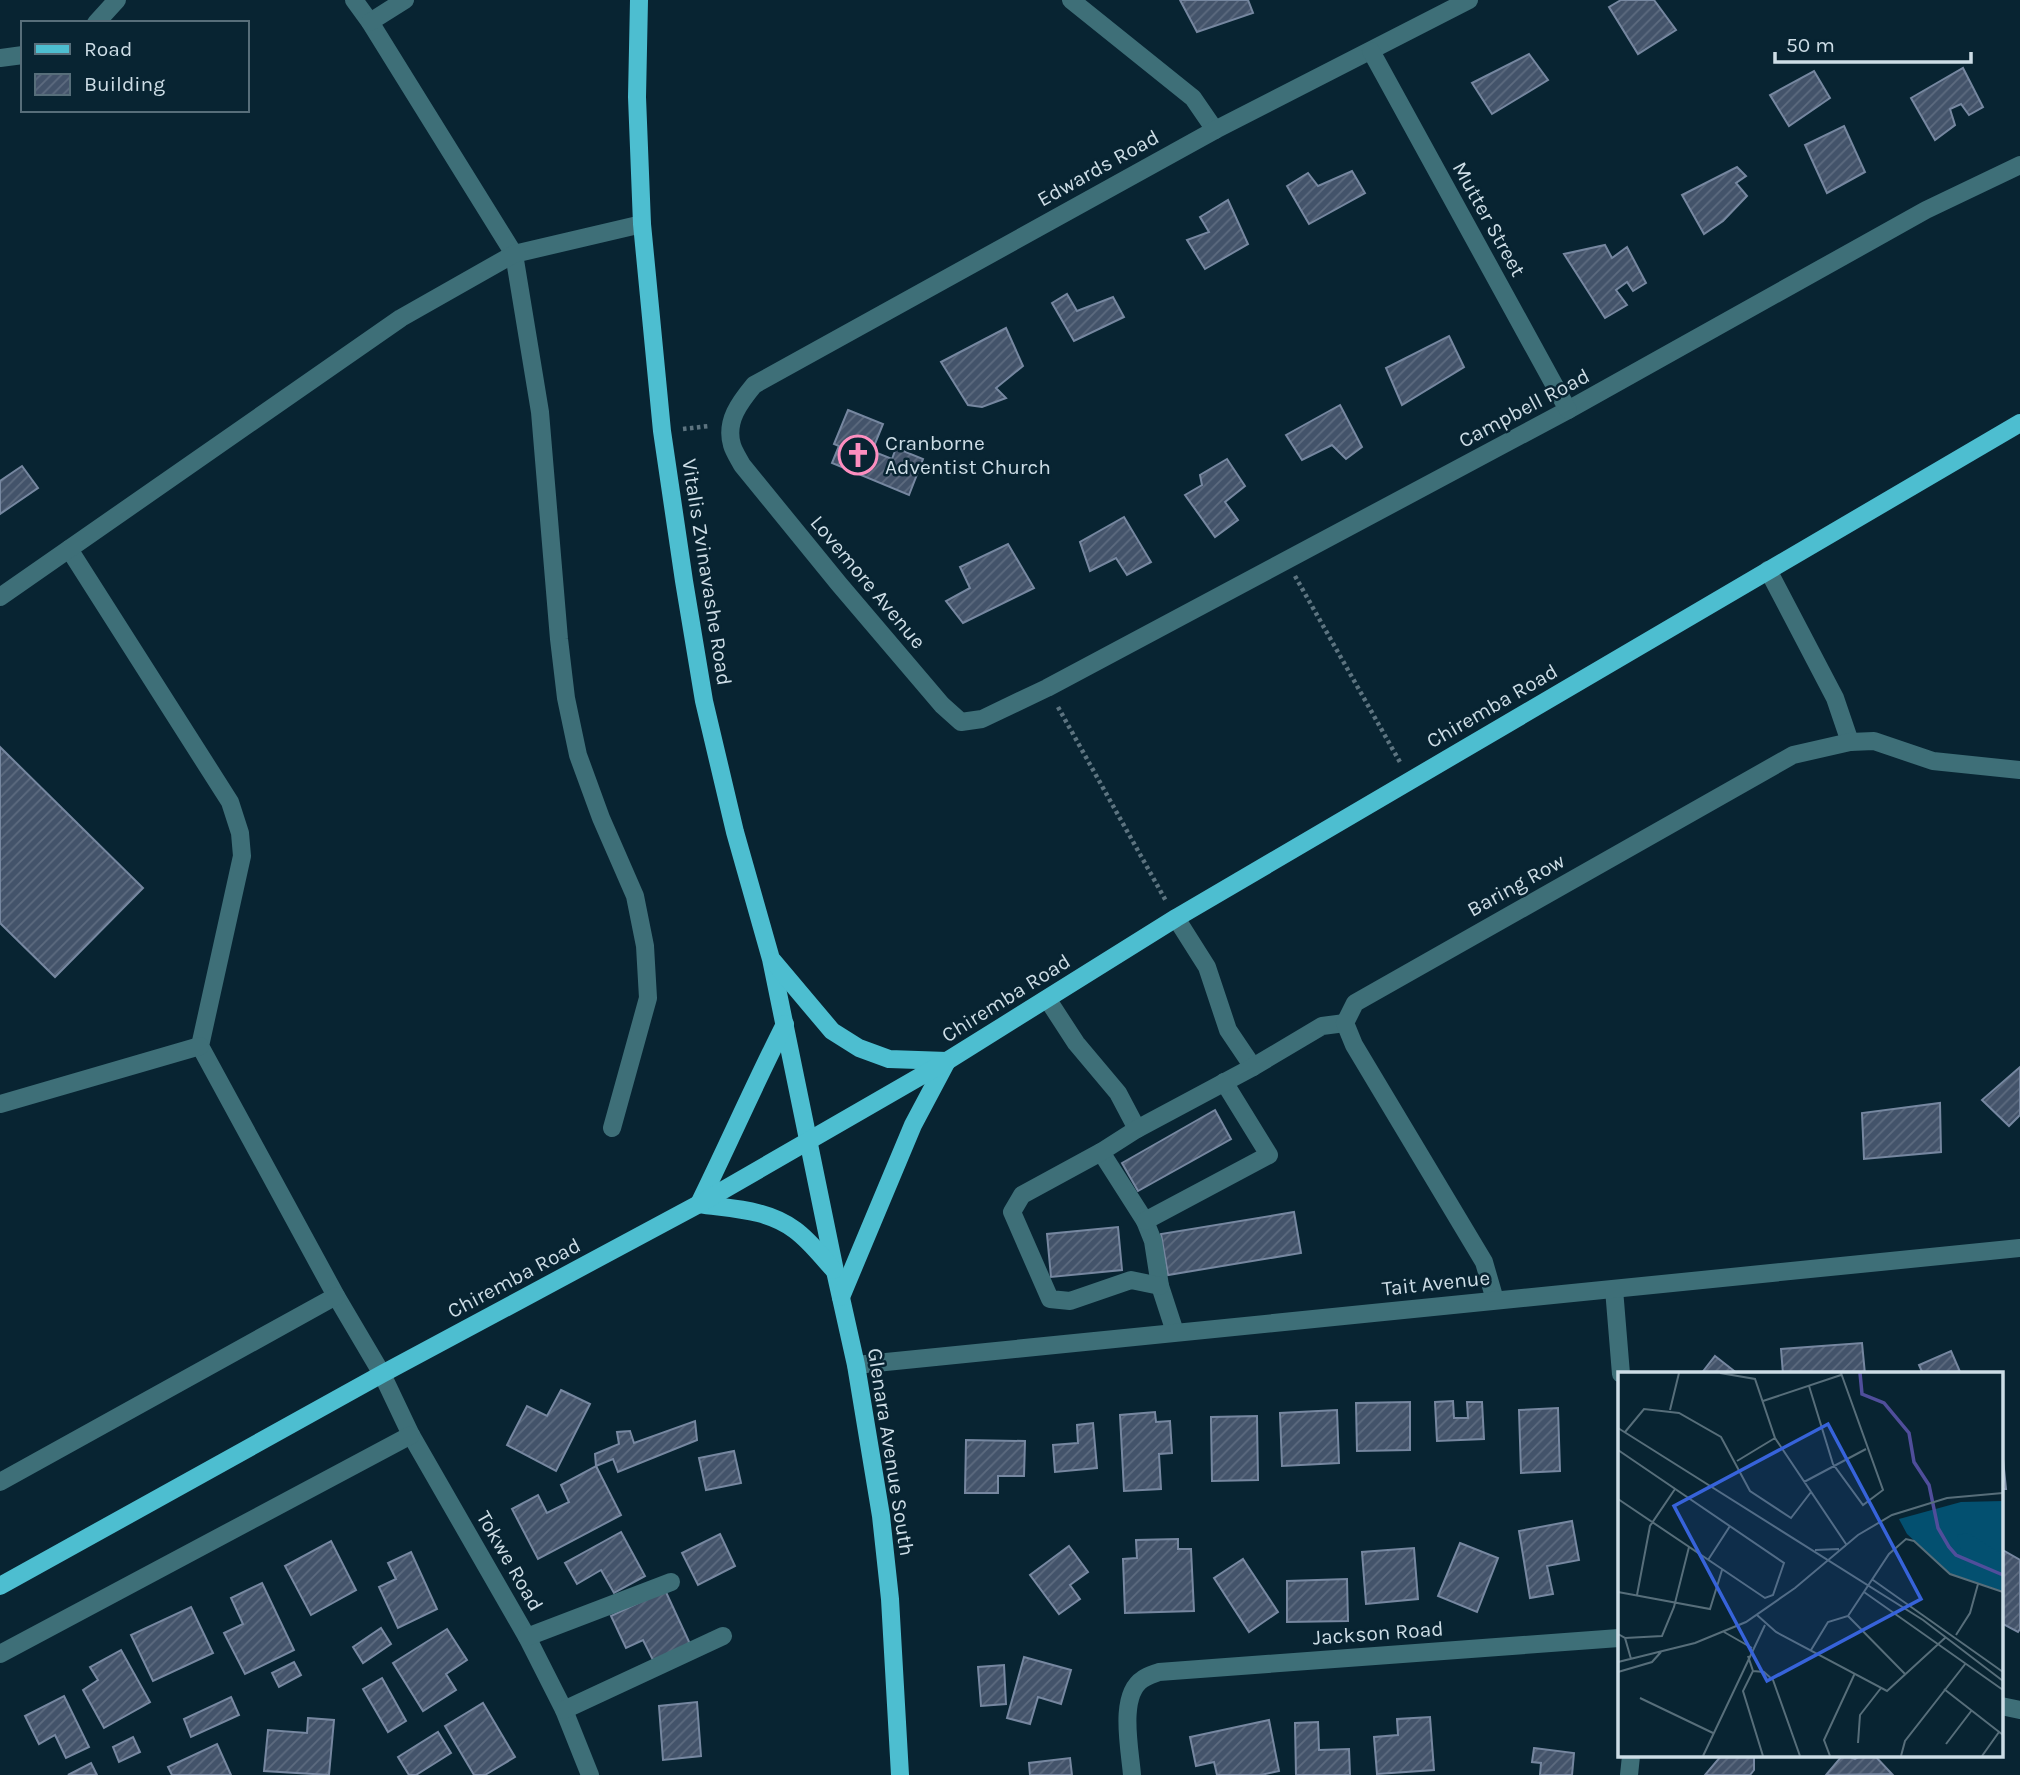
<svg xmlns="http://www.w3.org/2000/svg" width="2020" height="1775" viewBox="0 0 2020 1775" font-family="Karla,sans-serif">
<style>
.building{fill:url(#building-hatch);stroke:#7687a0;stroke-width:2}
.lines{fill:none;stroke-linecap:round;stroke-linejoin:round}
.path{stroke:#5d7480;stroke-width:4.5;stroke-dasharray:3.5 3.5;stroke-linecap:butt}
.minor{stroke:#3e6f78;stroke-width:18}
.major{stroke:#4dbed0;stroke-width:18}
.labels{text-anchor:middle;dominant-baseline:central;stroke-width:5;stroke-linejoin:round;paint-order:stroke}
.street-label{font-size:21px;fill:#cddde6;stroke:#082432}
.poi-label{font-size:21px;fill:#cddde6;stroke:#082432;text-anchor:start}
.inset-river{fill:none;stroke:#504e9b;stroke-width:3.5}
.inset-road{fill:none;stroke:#576e7a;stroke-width:2}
.view{fill:#3763da;fill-opacity:0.15;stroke:#3763da;stroke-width:3.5}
.inset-edge{fill:none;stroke:#cddde6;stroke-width:3.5}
</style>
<defs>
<pattern id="building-hatch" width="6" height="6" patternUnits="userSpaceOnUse" patternTransform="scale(1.75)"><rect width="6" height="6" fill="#43536a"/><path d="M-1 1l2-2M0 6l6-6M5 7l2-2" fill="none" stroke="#5d6b7f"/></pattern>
</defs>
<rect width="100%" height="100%" fill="#082432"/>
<g class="building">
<path d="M1180 0H1248L1253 13 1197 32Z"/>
<path d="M1621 0H1654L1676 30 1638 54 1609 7Z"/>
<path d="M1529 54 1548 80 1492 114 1472 83Z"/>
<path d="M1963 68 1983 107 1969 115 1961 104 1950 109 1955 125 1935 140 1911 98Z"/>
<path d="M1814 71 1830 98 1789 126 1770 95Z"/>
<path d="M1844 126 1865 172 1827 193 1805 145Z"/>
<path d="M1737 167 1746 176 1736 183 1747 196 1723 221 1704 234 1682 195Z"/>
<path d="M1352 171 1365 193 1309 224 1287 186 1308 173 1318 186Z"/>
<path d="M1228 200 1248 244 1205 269 1187 240 1209 232 1200 217Z"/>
<path d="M1605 245 1612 258 1627 247 1646 283 1633 291 1627 282 1616 290 1627 305 1605 318 1564 254Z"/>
<path d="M1067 294 1077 311 1113 297 1124 317 1074 341 1052 303Z"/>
<path d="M1006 328 1023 366 996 388 1006 398 982 407 968 405 941 362Z"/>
<path d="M1449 336 1464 367 1402 405 1386 368Z"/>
<path d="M1340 405 1362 447 1346 459 1332 445 1302 460 1286 435Z"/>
<path d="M848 410 883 424 872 451 892 459 896 448 923 459 909 495 832 463 839 446 834 444Z"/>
<path d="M1227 459 1245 486 1225 502 1238 520 1215 537 1185 495 1202 485 1200 475Z"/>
<path d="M22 466 38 488 0 514V481Z"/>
<path d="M1124 517 1151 562 1127 575 1116 558 1090 571 1080 542Z"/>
<path d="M1008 544 1034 588 963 623 946 601 970 588 960 567Z"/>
<path d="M0 747 143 888 55 977 0 923Z"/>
<path d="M2020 1067V1115L2009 1126 1982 1100Z"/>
<path d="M1940 1103 1941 1152 1864 1159 1862 1113Z"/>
<path d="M1215 1110 1231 1139 1138 1191 1122 1163Z"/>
<path d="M1294 1212 1301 1253 1168 1275 1161 1234Z"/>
<path d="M1118 1227 1122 1270 1051 1277 1047 1234Z"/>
<path d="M1862 1343 1865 1374H1783L1781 1349Z"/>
<path d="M1951 1351 1961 1374H1923L1919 1365Z"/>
<path d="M1715 1356 1738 1374H1701Z"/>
<path d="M561 1390 590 1404 556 1471 507 1445 527 1406 547 1416Z"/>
<path d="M1453 1401 1454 1418H1468L1467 1402H1482L1484 1439 1437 1441 1435 1402Z"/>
<path d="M1410 1402V1450L1357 1451 1356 1403Z"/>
<path d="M1558 1408 1560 1471 1521 1473 1519 1410Z"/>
<path d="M1337 1410 1339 1463 1282 1466 1280 1413Z"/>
<path d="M1155 1412 1156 1422 1170 1421 1172 1453 1159 1454 1161 1489 1124 1491 1120 1415Z"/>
<path d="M1257 1416 1258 1480 1212 1481 1211 1417Z"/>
<path d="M695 1421 697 1440 618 1472 613 1459 596 1466 595 1454 619 1444 617 1432 630 1431 634 1443Z"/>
<path d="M1093 1423 1097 1468 1055 1472 1053 1445 1078 1443 1077 1425Z"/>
<path d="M2001 1439 2006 1489H2001Z"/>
<path d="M966 1440 1025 1441 1024 1476H998V1493H965Z"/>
<path d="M734 1451 741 1483 706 1490 699 1458Z"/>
<path d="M596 1466 621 1515 538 1559 512 1509 538 1495 547 1513 569 1502 561 1485Z"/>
<path d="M1572 1521 1579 1560 1547 1566 1553 1594 1530 1598 1519 1531Z"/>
<path d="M621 1532 645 1576 614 1593 601 1570 577 1584 565 1563Z"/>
<path d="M720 1534 735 1566 698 1585 682 1553Z"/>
<path d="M1178 1539V1549H1191L1194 1611 1125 1613 1123 1559 1137 1558 1136 1540Z"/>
<path d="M331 1541 356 1590 311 1615 285 1566Z"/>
<path d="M1460 1543 1498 1558 1477 1612 1438 1596Z"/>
<path d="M1069 1546 1088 1572 1070 1585 1080 1599 1059 1614 1030 1575Z"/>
<path d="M1414 1548 1418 1599 1366 1604 1362 1552Z"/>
<path d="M2001 1549 2020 1560V1629L2018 1632 2001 1623Z"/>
<path d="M411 1552 437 1609 398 1628 379 1587 396 1579 388 1563Z"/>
<path d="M1243 1559 1278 1612 1249 1632 1214 1578Z"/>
<path d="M1347 1579 1348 1621 1287 1622V1581Z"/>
<path d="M262 1583 294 1650 245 1674 224 1633 243 1624 231 1598Z"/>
<path d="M665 1590 691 1646 655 1664 643 1640 626 1648 611 1616Z"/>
<path d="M191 1607 213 1653 153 1681 131 1635Z"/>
<path d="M381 1628 391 1644 363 1663 353 1647Z"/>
<path d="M447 1629 467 1660 446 1674 456 1690 423 1711 393 1663Z"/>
<path d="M121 1650 150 1702 104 1728 83 1690 98 1680 90 1667Z"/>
<path d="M1024 1657 1071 1670 1061 1704 1038 1697 1030 1724 1007 1718Z"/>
<path d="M294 1662 301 1675 279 1687 272 1673Z"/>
<path d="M1004 1665 1006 1704 981 1706 978 1667Z"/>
<path d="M382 1678 406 1721 388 1732 363 1689Z"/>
<path d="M64 1696 89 1747 66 1758 55 1735 39 1744 25 1716Z"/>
<path d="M231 1697 239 1715 191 1737 184 1719Z"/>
<path d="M697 1702 701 1756 663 1760 659 1706Z"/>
<path d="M483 1703 515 1757 485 1775H474L445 1726Z"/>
<path d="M1430 1717 1434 1770 1377 1774 1374 1737 1398 1735 1397 1719Z"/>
<path d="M308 1718 334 1720 329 1775 264 1771 268 1730 307 1733Z"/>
<path d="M1269 1720 1279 1771 1261 1775H1217L1214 1762 1196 1766 1190 1737Z"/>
<path d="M1318 1722 1319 1750 1349 1749 1350 1775H1296L1295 1723Z"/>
<path d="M438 1732 451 1753 416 1775H409L398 1757Z"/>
<path d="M133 1737 140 1752 119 1762 113 1747Z"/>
<path d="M217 1744 231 1775H172L168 1767Z"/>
<path d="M1534 1748 1574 1753 1572 1775H1540L1541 1763 1532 1762Z"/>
<path d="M1721 1756H1754V1770L1750 1775H1705Z"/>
<path d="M1842 1756H1849L1855 1759 1860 1756H1875L1892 1774 1826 1775Z"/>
<path d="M1070 1758 1072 1775H1030L1029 1763Z"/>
<path d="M91 1763 97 1775H68Z"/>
</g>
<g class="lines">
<g class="path">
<path d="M683 429 709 426"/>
<path d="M1295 576 1401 764"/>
<path d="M1058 707 1166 901"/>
</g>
<g class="minor">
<path d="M354 0 370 22 514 254 540 412 559 639 566 698 578 755 601 818 635 896 645 946 648 998 612 1128"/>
<path d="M1071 0 1193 98 1215 130"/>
<path d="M1469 0 1215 130 754 385C740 402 725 421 732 445 734 452 739 459 742 465L839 584 942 705 961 722 982 719 1047 688 1568 410 1926 210 2020 165"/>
<path d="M370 22 405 0"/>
<path d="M96 23 117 0"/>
<path d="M1371 51 1568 410"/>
<path d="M0 58 23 55"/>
<path d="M69 549 230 802 240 833 242 856 200 1046 336 1296 382 1374 411 1435 527 1637 564 1710 590 1775"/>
<path d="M1768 570 1835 698 1850 742"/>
<path d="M0 597 401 318 514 254 642 224"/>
<path d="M1176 918 1207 967 1228 1030 1253 1067"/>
<path d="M1048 1000 1076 1043 1118 1093 1137 1129"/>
<path d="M0 1104 200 1046"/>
<path d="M1101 1152 1145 1221 1153 1241 1160 1286 1175 1332"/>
<path d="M1145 1221 1269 1155 1224 1082"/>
<path d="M1160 1286 1131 1280 1070 1301 1050 1299 1012 1212 1022 1195 1101 1152 1137 1129 1253 1067 1322 1026 1345 1023"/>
<path d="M1614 1289 1621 1374"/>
<path d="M1495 1300 1484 1262 1354 1045 1345 1023 1355 1003 1793 755 1850 742 1874 741 1933 761 2020 770"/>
<path d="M856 1365 2020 1248"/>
<path d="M0 1482 336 1296"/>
<path d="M527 1637 671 1582"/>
<path d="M0 1654 411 1435"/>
<path d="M2001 1706 2020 1710"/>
<path d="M564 1710 723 1636"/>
<path d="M1132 1775C1130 1749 1118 1695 1143 1679 1147 1676 1154 1674 1159 1672L1619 1638"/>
<path d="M1629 1775 1631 1756"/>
</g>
<g class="major">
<path d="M639 0 637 97 642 224 662 431 684 581 704 701 735 832 771 959 835 1271 856 1365 881 1516 890 1599 900 1775"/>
<path d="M773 961 832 1031 859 1048 889 1059 947 1061"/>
<path d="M699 1204C728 1145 755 1083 785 1024"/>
<path d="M699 1204C732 1209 767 1209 795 1230 810 1241 822 1257 834 1270"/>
<path d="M841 1297 913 1125 947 1061"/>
<path d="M0 1586 382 1374 699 1204 947 1061 1176 918 2020 423"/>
</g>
</g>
<defs>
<symbol id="church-ring" viewBox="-11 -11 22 22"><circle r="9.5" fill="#082432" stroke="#fd8ebf" stroke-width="1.5"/><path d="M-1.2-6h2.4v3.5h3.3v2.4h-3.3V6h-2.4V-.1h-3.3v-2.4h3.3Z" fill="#fd8ebf"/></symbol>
</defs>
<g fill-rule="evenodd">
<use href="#church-ring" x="836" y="433" width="44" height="44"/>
</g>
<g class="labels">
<g class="street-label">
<text transform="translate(1098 168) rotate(-29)">Edwards Road</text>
<text transform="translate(1489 219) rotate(61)">Mutter Street</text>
<text transform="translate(1524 408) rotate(-28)">Campbell Road</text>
<text transform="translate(707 572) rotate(81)">Vitalis Zvinavashe Road</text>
<text transform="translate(868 582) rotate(50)">Lovemore Avenue</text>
<text transform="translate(1492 706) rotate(-30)">Chiremba Road</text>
<text transform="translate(1516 885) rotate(-29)">Baring Row</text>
<text transform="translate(1006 998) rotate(-32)">Chiremba Road</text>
<text transform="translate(514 1278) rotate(-28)">Chiremba Road</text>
<text transform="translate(1436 1283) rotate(-6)">Tait Avenue</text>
<text transform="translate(891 1452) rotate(81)">Glenara Avenue South</text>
<text transform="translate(510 1561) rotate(60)">Tokwe Road</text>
<text transform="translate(1378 1633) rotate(-4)">Jackson Road</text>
</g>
<g class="poi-label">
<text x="885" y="443">Cranborne<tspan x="885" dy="24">Adventist Church</tspan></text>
</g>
</g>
<g transform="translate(1618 1372)">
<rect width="385" height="385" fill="#082432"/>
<path d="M385 129V219L333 202 289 162 281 147 343 130Z" fill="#035070"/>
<path d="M350 161 385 183V219L351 208 339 163Z" fill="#035070"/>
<path class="inset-river" d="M242 1 244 22 266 31 291 61 296 90 311 113 320 156 331 175 338 183 385 203"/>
<path class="inset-road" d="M102 1 137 7 157 66 228 172M191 14 215 92 245 133 265 118 223 1M145 29 223 3M52 38 61 1M0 56 305 248 385 309M7 60 26 37 61 41 103 65 132 119 173 146 193 120M0 78 166 191 155 223 147 226 0 127M119 89 157 66M186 110 248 77M197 178 221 177M90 188 112 154M255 208 385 300M0 220 92 237 104 198M246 220 385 318M19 223 32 154 57 117M139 243 158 260 269 319 328 265M230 244 288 303M106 260 134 276M0 262 7 266 13 287M338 263 352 241 360 212M7 266 44 264 56 235 71 175M193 278 210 250 230 244 271 182 288 167 296 169 332 202 385 220M130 284 135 299 125 319 145 384M0 290 77 271 128 250 177 216 240 163 274 143 329 126 385 121M135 299 146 300 155 308 182 384M0 300 34 290 43 280M326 317 385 363M22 326 95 361M240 371 242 343 263 316M328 372 354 338M85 384 147 253M212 384 206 368 237 301M283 384 287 369 348 291M364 384 381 360"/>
<path class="view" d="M210 52 303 227 149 309 56 134Z"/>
<rect width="385" height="385" class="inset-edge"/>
</g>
<rect x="21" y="21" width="228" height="91" fill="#082432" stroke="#576e7a" stroke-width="2"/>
<rect x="35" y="44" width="35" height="10" fill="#4dbed0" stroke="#576e7a" stroke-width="2"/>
<text x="84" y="56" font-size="21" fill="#cddde6">Road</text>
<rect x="35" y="74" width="35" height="21" fill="url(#building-hatch)" stroke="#576e7a" stroke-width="2"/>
<text x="84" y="91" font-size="21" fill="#cddde6">Building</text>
<path d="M1775 52v10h196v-10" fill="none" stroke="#cddde6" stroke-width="3.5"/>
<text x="1786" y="52" font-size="21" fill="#cddde6" stroke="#082432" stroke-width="5" paint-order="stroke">50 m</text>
</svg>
